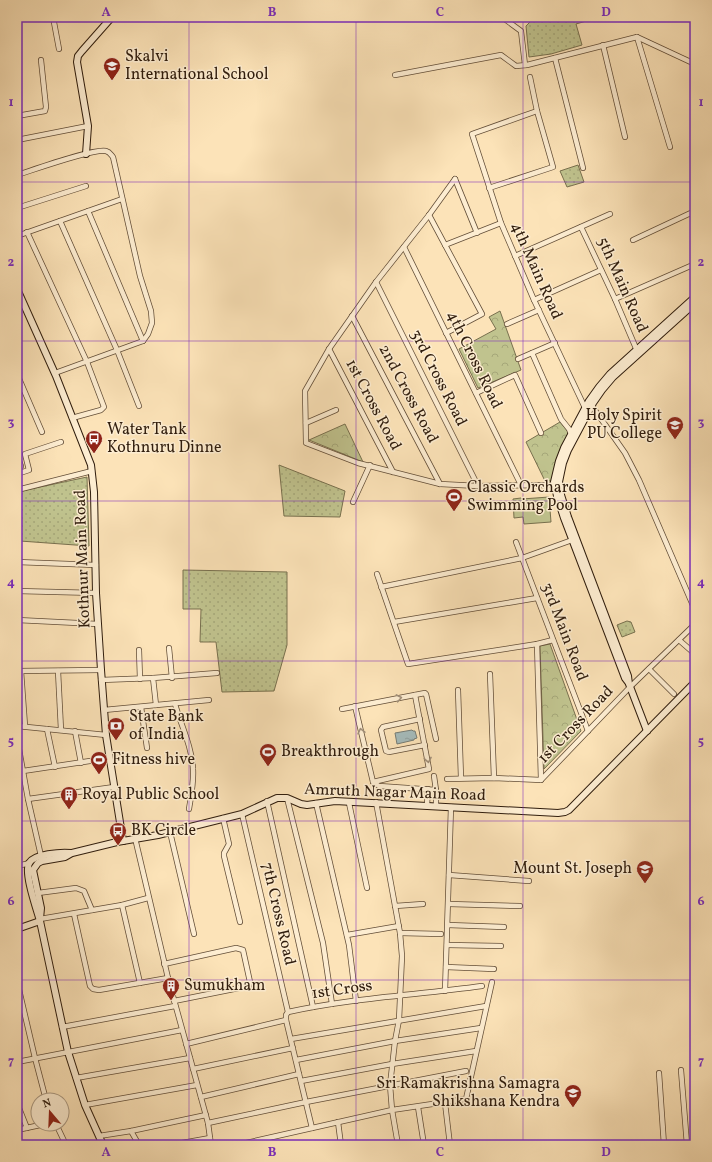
<svg xmlns="http://www.w3.org/2000/svg" width="712" height="1162" viewBox="0 0 712 1162" font-family="Vollkorn,serif">
<style>
.grass{fill:url(#grass-dots);stroke:#78704e}
.forest{fill:url(#forest-crowns);stroke:#78704e}
.garden{fill:#c0c38e;stroke:#78704e}
.water{fill:url(#water-ripples);stroke:#767c75}
.lines{fill:none;stroke-linecap:round;stroke-linejoin:round}
.street-casing{stroke:#634e38;stroke-width:6}
.secondary-casing{stroke:#301d0d;stroke-width:8}
.street{stroke:#fdedd1;stroke-width:4.5}
.secondary{stroke:#fdedd1;stroke-width:6}
.oneway{stroke:#a18f79}
.grid{fill:none;stroke:#7b2cbf;stroke-width:1;stroke-opacity:0.55}
.labels{text-anchor:middle;dominant-baseline:central;stroke-width:3;stroke-linejoin:round;paint-order:stroke}
.poi-label{font-size:16px;fill:#301d0d;stroke:#fdedd1;text-anchor:start}
.street-label{font-size:16px;fill:#301d0d;stroke:#fdedd1}
.neatline{fill:none;stroke:#7b2cbf;stroke-width:1.5}
.grid-label{font-size:13px;text-anchor:middle;font-weight:bold;fill:#7b2cbf}
</style>
<defs>
<pattern id="grass-dots" width="8" height="8" patternUnits="userSpaceOnUse"><rect width="8" height="8" fill="#c0c38e"/><path d="M2 2h.1M6 6h.1" fill="none" stroke="#a5a779" stroke-width="1.8" stroke-linecap="round"/></pattern>
<pattern id="forest-crowns" width="20" height="18" patternUnits="userSpaceOnUse"><rect width="20" height="18" fill="#c0c38e"/><path d="M2 6a3 3 0 1 1 6 0M12 15a3 3 0 1 1 6 0" fill="none" stroke="#a5a779"/></pattern>
<pattern id="water-ripples" width="26" height="14" patternUnits="userSpaceOnUse"><rect width="26" height="14" fill="#a5bbbb"/><path d="M2 4q2-2 4 0t4 0M15 11q2-2 4 0t4 0" fill="none" stroke="#8ea0a0"/></pattern>
</defs>
<rect width="100%" height="100%" fill="#fce3b8"/>
<filter id="stains"><feTurbulence type="fractalNoise" baseFrequency=".005" numOctaves="4"/><feColorMatrix values="0 0 0 0 .2 0 0 0 0 .09 0 0 0 0 .02 0 0 0 .5 -.17"/></filter>
<radialGradient id="worn" r=".72"><stop offset=".6" stop-color="#630" stop-opacity="0"/><stop offset="1" stop-color="#630" stop-opacity=".3"/></radialGradient>
<g class="grass">
<path d="M535 17H593V19L576 24 582 45 551 54 529 57 526 26Z"/>
<path d="M578 165 584 182 567 187 560 171Z"/>
<path d="M279 465 345 491 340 517 284 516Z"/>
<path d="M87 477 89 546 20 541 17 525V492Z"/>
<path d="M183 570 287 572V645L274 691 222 692 216 642H200L201 609H183Z"/>
<path d="M627 621 631 622 635 632 622 637 617 625Z"/>
</g>
<g class="forest">
<path d="M500 311 521 370 478 388 459 349 496 329 489 317Z"/>
<path d="M560 422 569 433 552 481H545L526 442Z"/>
<path d="M345 424 363 462 309 440Z"/>
<path d="M550 644 581 731 544 769 540 646Z"/>
</g>
<path class="garden" d="M549 497 551 522 524 524 523 517 514 518 513 499 521 498 522 499Z"/>
<path class="water" d="M412 730 413 731H415L417 738 414 739V740L397 744 395 733Z"/>
<g class="lines">
<defs>
<g id="street">
<path d="M17 17H19"/>
<path d="M53 17 59 49"/>
<path d="M502 17 521 31 525 65"/>
<path d="M637 37 670 147"/>
<path d="M603 45 625 137"/>
<path d="M555 58 583 168"/>
<path d="M395 75 501 55 516 66 527 65 637 37 695 64"/>
<path d="M537 111 472 134 501 223 534 300 586 410"/>
<path d="M17 116 45 111 46 107 41 60"/>
<path d="M17 140 88 126"/>
<path d="M17 175C33 170 94 148 106 151 110 152 111 155 113 157L140 276 151 311 152 323 148 334 143 341 55 373"/>
<path d="M455 179 429 215 376 282 329 349 305 391 306 443 358 463 440 484 478 486 557 485"/>
<path d="M455 179 477 233"/>
<path d="M489 188 553 167 537 111 530 77"/>
<path d="M17 208 86 186"/>
<path d="M88 211 143 341"/>
<path d="M429 215 482 314 446 333"/>
<path d="M60 221 117 350 139 406"/>
<path d="M581 227 615 299 638 353"/>
<path d="M27 232 87 362 104 407 101 410 72 418"/>
<path d="M17 236 122 199"/>
<path d="M633 240 695 211"/>
<path d="M445 245 501 223"/>
<path d="M404 247 521 485"/>
<path d="M515 256 610 214"/>
<path d="M376 282 478 486"/>
<path d="M615 299 695 264"/>
<path d="M534 300 601 270"/>
<path d="M352 316 440 484"/>
<path d="M507 324 539 310"/>
<path d="M329 349 393 472"/>
<path d="M532 353 561 419 569 429 572 436"/>
<path d="M518 359 555 343"/>
<path d="M17 374 42 432"/>
<path d="M476 393 515 375 541 433"/>
<path d="M592 406 625 453 639 480 695 610"/>
<path d="M306 423 336 410"/>
<path d="M17 456 21 466 20 469 17 472"/>
<path d="M17 474 29 470 25 454 61 442"/>
<path d="M17 490 92 471"/>
<path d="M353 502 370 465"/>
<path d="M516 542 588 731"/>
<path d="M17 562 96 565"/>
<path d="M377 574 408 664 537 644 553 640"/>
<path d="M381 587 522 558 575 539"/>
<path d="M17 591 96 593"/>
<path d="M17 620 98 624"/>
<path d="M394 622 537 598"/>
<path d="M679 640 695 654"/>
<path d="M537 644 541 780"/>
<path d="M169 648 172 678"/>
<path d="M139 650 140 679"/>
<path d="M649 669 674 694"/>
<path d="M17 671 101 670"/>
<path d="M21 671 25 726"/>
<path d="M58 671 61 730"/>
<path d="M490 674 494 778"/>
<path d="M101 680 153 678"/>
<path d="M458 690 461 778"/>
<path d="M175 704C181 725 192 747 193 769 194 782 191 796 189 809"/>
<path d="M156 705 153 678 217 673"/>
<path d="M355 706 373 782 379 786 436 790"/>
<path d="M141 707 147 748"/>
<path d="M342 709 425 693 426 694 436 739"/>
<path d="M104 710 209 700"/>
<path d="M420 719 383 727 381 730 386 751 389 752 425 745"/>
<path d="M17 726 106 735"/>
<path d="M47 729 55 767"/>
<path d="M75 731 81 763"/>
<path d="M17 738 28 799 41 856"/>
<path d="M23 771 110 758"/>
<path d="M434 776 436 790V806"/>
<path d="M447 779 494 778 541 780 630 687 692 627 695 622"/>
<path d="M373 782 429 769 415 695"/>
<path d="M287 798 323 943 332 1004"/>
<path d="M28 799 114 787"/>
<path d="M267 801 313 1007"/>
<path d="M316 803 349 945 356 1001"/>
<path d="M349 803 367 888"/>
<path d="M427 805 428 789"/>
<path d="M242 814 288 1012 286 1015V1020L312 1128"/>
<path d="M223 818 229 844 224 853V856L240 922"/>
<path d="M170 832 194 934"/>
<path d="M135 838 168 978 208 1123 211 1145"/>
<path d="M17 866 30 863"/>
<path d="M449 875 529 881"/>
<path d="M38 893 76 888 84 891 92 910"/>
<path d="M449 904 520 906"/>
<path d="M122 905 140 983"/>
<path d="M395 906 423 904"/>
<path d="M74 914 90 986 93 989 99 990 168 978"/>
<path d="M40 919 122 905 148 898"/>
<path d="M448 925 504 927"/>
<path d="M400 933 441 934"/>
<path d="M347 935 399 926"/>
<path d="M447 945 501 946"/>
<path d="M164 964 236 948 243 950 250 982 249 986 174 1001"/>
<path d="M446 967 494 969"/>
<path d="M17 981 35 1058 46 1100"/>
<path d="M445 991 451 807"/>
<path d="M288 1012C352 998 417 995 482 986"/>
<path d="M62 1027 175 1006"/>
<path d="M291 1039 486 1006"/>
<path d="M186 1044 286 1020"/>
<path d="M296 1060 395 1041 481 1028"/>
<path d="M17 1062 182 1030"/>
<path d="M193 1069 293 1048"/>
<path d="M681 1070 687 1145"/>
<path d="M659 1073 664 1145"/>
<path d="M76 1078 190 1058"/>
<path d="M301 1081 392 1064 476 1051"/>
<path d="M201 1097 299 1074"/>
<path d="M17 1103 27 1128"/>
<path d="M445 1103 450 1145"/>
<path d="M85 1105 197 1085"/>
<path d="M418 1107 424 1145"/>
<path d="M338 1122 341 1145"/>
<path d="M208 1123 306 1102 466 1071"/>
<path d="M56 1124 66 1145"/>
<path d="M17 1130 45 1124"/>
<path d="M131 1131 139 1145"/>
<path d="M99 1136 131 1131 206 1115"/>
<path d="M88 1145 102 1142"/>
<path d="M171 1145 210 1138"/>
<path d="M237 1145 392 1110 390 1085 395 1041 399 1020 402 956 400 933 376 802"/>
<path d="M398 1145 392 1110 466 1099 492 982"/>
</g>
<g id="secondary">
<path d="M86 154 88 126 77 62 78 56 82 51 112 17"/>
<path d="M17 289 56 376 91 465 94 492 96 593 101 670 106 735 123 841"/>
<path d="M628 682 625 678 564 518 557 496 554 482 559 461 564 448 589 401 599 387 610 374 695 297"/>
<path d="M647 731 629 684 628 676 568 517 561 495 559 482 563 463 568 450 593 403 602 390 613 377 695 303"/>
<path d="M71 853C61 852 34 854 29 863 24 874 37 910 40 921L68 1052 85 1105 103 1145"/>
<path d="M40 919 41 908 33 870 38 863 42 861 65 857 72 853 117 842 158 835 242 814 277 798H287L301 804 307 805 335 801 558 813 565 812 569 810 695 682"/>
<path d="M17 929 40 921"/>
</g>
</defs>
<use href="#street" class="street-casing"/>
<use href="#secondary" class="secondary-casing"/>
<use href="#street" class="street"/>
<use href="#secondary" class="secondary"/>
</g>
<defs><path id="oneway-chevron" d="M-2-3.5L2.5 0L-2 3.5" fill="none" stroke-width="1.6" stroke-linecap="round" stroke-linejoin="round"/></defs>
<g class="oneway">
<use href="#oneway-chevron" transform="translate(399 698) rotate(-11)"/>
<use href="#oneway-chevron" transform="translate(361 731) rotate(-103)"/>
<use href="#oneway-chevron" transform="translate(428 760) rotate(79)"/>
</g>
<path class="grid" d="M189 17V1145M356 17V1145M523 17V1145M17 182H695M17 341H695M17 501H695M17 661H695M17 821H695M17 980H695"/>
<defs>
<symbol id="school-pin" viewBox="-11 -11 22 30"><path d="M0 17L-7.5 6A9.5 9.5 0 1 1 7.5 6Z" fill="#8f2418" stroke="#fdedd1"/><path d="M0-5L7-2L0 1L-7-2ZM-4 1L0 2.5L4 1V4Q0 6-4 4Z" fill="#fff"/></symbol>
<symbol id="bus-pin" viewBox="-11 -11 22 30"><path d="M0 17L-7.5 6A9.5 9.5 0 1 1 7.5 6Z" fill="#8f2418" stroke="#fdedd1"/><path d="M-5-6H5V4H4V6H2V4H-2V6H-4V4H-5ZM-3.5-4V0h7V-4ZM-3.5 1.2v1.5H-2V1.2ZM2 1.2v1.5H3.5V1.2Z" fill="#fff"/></symbol>
<symbol id="stadium-pin" viewBox="-11 -11 22 30"><path d="M0 17L-7.5 6A9.5 9.5 0 1 1 7.5 6Z" fill="#8f2418" stroke="#fdedd1"/><path d="M0-5a6.5 5 0 1 0 0 10a6.5 5 0 1 0 0-10ZM-3.5-1.8h7v3.6h-7Z" fill="#fff"/></symbol>
<symbol id="bank-pin" viewBox="-11 -11 22 30"><path d="M0 17L-7.5 6A9.5 9.5 0 1 1 7.5 6Z" fill="#8f2418" stroke="#fdedd1"/><path d="M-6-4H6V4H-6ZM0-2.3a2.3 2.3 0 1 0 0 4.6a2.3 2.3 0 1 0 0-4.6Z" fill="#fff"/></symbol>
<symbol id="building-pin" viewBox="-11 -11 22 30"><path d="M0 17L-7.5 6A9.5 9.5 0 1 1 7.5 6Z" fill="#8f2418" stroke="#fdedd1"/><path d="M-4-6H4V6H1V3H-1V6H-4ZM-2.5-4.3h1.7v1.8h-1.7ZM.8-4.3h1.7v1.8H.8ZM-2.5-1h1.7V.8h-1.7ZM.8-1h1.7V.8H.8Z" fill="#fff"/></symbol>
</defs>
<g fill-rule="evenodd">
<use href="#school-pin" x="102" y="56" width="20" height="27"/>
<use href="#school-pin" x="665" y="415" width="20" height="27"/>
<use href="#bus-pin" x="84" y="429" width="20" height="27"/>
<use href="#stadium-pin" x="444" y="487" width="20" height="27"/>
<use href="#bank-pin" x="106" y="716" width="20" height="27"/>
<use href="#stadium-pin" x="258" y="742" width="20" height="27"/>
<use href="#stadium-pin" x="89" y="750" width="20" height="27"/>
<use href="#building-pin" x="59" y="785" width="20" height="27"/>
<use href="#bus-pin" x="108" y="821" width="20" height="27"/>
<use href="#school-pin" x="635" y="859" width="20" height="27"/>
<use href="#building-pin" x="161" y="976" width="20" height="27"/>
<use href="#school-pin" x="563" y="1083" width="20" height="27"/>
</g>
<g class="labels">
<g class="poi-label">
<text x="125" y="57">Skalvi<tspan x="125" dy="18">International School</tspan></text>
<text x="662" y="416" text-anchor="end">Holy Spirit<tspan x="662" dy="18">PU College</tspan></text>
<text x="107" y="430">Water Tank<tspan x="107" dy="18">Kothnuru Dinne</tspan></text>
<text x="467" y="488">Classic Orchards<tspan x="467" dy="18">Swimming Pool</tspan></text>
<text x="129" y="717">State Bank<tspan x="129" dy="18">of India</tspan></text>
<text x="281" y="752">Breakthrough</text>
<text x="112" y="760">Fitness hive</text>
<text x="82" y="795">Royal Public School</text>
<text x="131" y="831">BK Circle</text>
<text x="632" y="869" text-anchor="end">Mount St. Joseph</text>
<text x="184" y="986">Sumukham</text>
<text x="560" y="1084" text-anchor="end">Sri Ramakrishna Samagra<tspan x="560" dy="18">Shikshana Kendra</tspan></text>
</g>
<g class="street-label">
<text transform="translate(536 271) rotate(66)">4th Main Road</text>
<text transform="translate(622 285) rotate(66)">5th Main Road</text>
<text transform="translate(474 360) rotate(64)">4th Cross Road</text>
<text transform="translate(438 378) rotate(63)">3rd Cross Road</text>
<text transform="translate(408 394) rotate(62)">2nd Cross Road</text>
<text transform="translate(373 405) rotate(62)">1st Cross Road</text>
<text transform="translate(83 559) rotate(-92)">Kothnur Main Road</text>
<text transform="translate(564 632) rotate(69)">3rd Main Road</text>
<text transform="translate(576 725) rotate(-46)">1st Cross Road</text>
<text transform="translate(395 793) rotate(2)">Amruth Nagar Main Road</text>
<text transform="translate(278 914) rotate(77)">7th Cross Road</text>
<text transform="translate(342 990) rotate(-8)">1st Cross</text>
</g>
</g>
<rect width="712" height="1162" fill="none" stroke="#fce3b8" stroke-width="44"/>
<g transform="translate(50 1112) rotate(341)"><circle r="19" fill="#fdedd1" stroke="#ab9a83"/>
<path d="M0-3L7 15L0 10L-7 15Z" fill="#8f2418"/>
<text y="-6" font-size="11" font-weight="bold" text-anchor="middle" fill="#301d0d">N</text>
</g>
<rect x="22" y="22" width="668" height="1118" class="neatline"/>
<g class="grid-label">
<text x="106" y="16">A</text>
<text x="272" y="16">B</text>
<text x="440" y="16">C</text>
<text x="606" y="16">D</text>
<text x="11" y="106">1</text>
<text x="701" y="106">1</text>
<text x="11" y="266">2</text>
<text x="701" y="266">2</text>
<text x="11" y="426">3</text>
<text x="701" y="426">3</text>
<text x="11" y="586">4</text>
<text x="701" y="586">4</text>
<text x="11" y="745">5</text>
<text x="701" y="745">5</text>
<text x="11" y="905">6</text>
<text x="701" y="905">6</text>
<text x="11" y="1065">7</text>
<text x="701" y="1065">7</text>
<text x="106" y="1156">A</text>
<text x="272" y="1156">B</text>
<text x="440" y="1156">C</text>
<text x="606" y="1156">D</text>
</g>
<rect width="100%" height="100%" filter="url(#stains)"/>
<rect width="100%" height="100%" fill="url(#worn)"/>
</svg>
